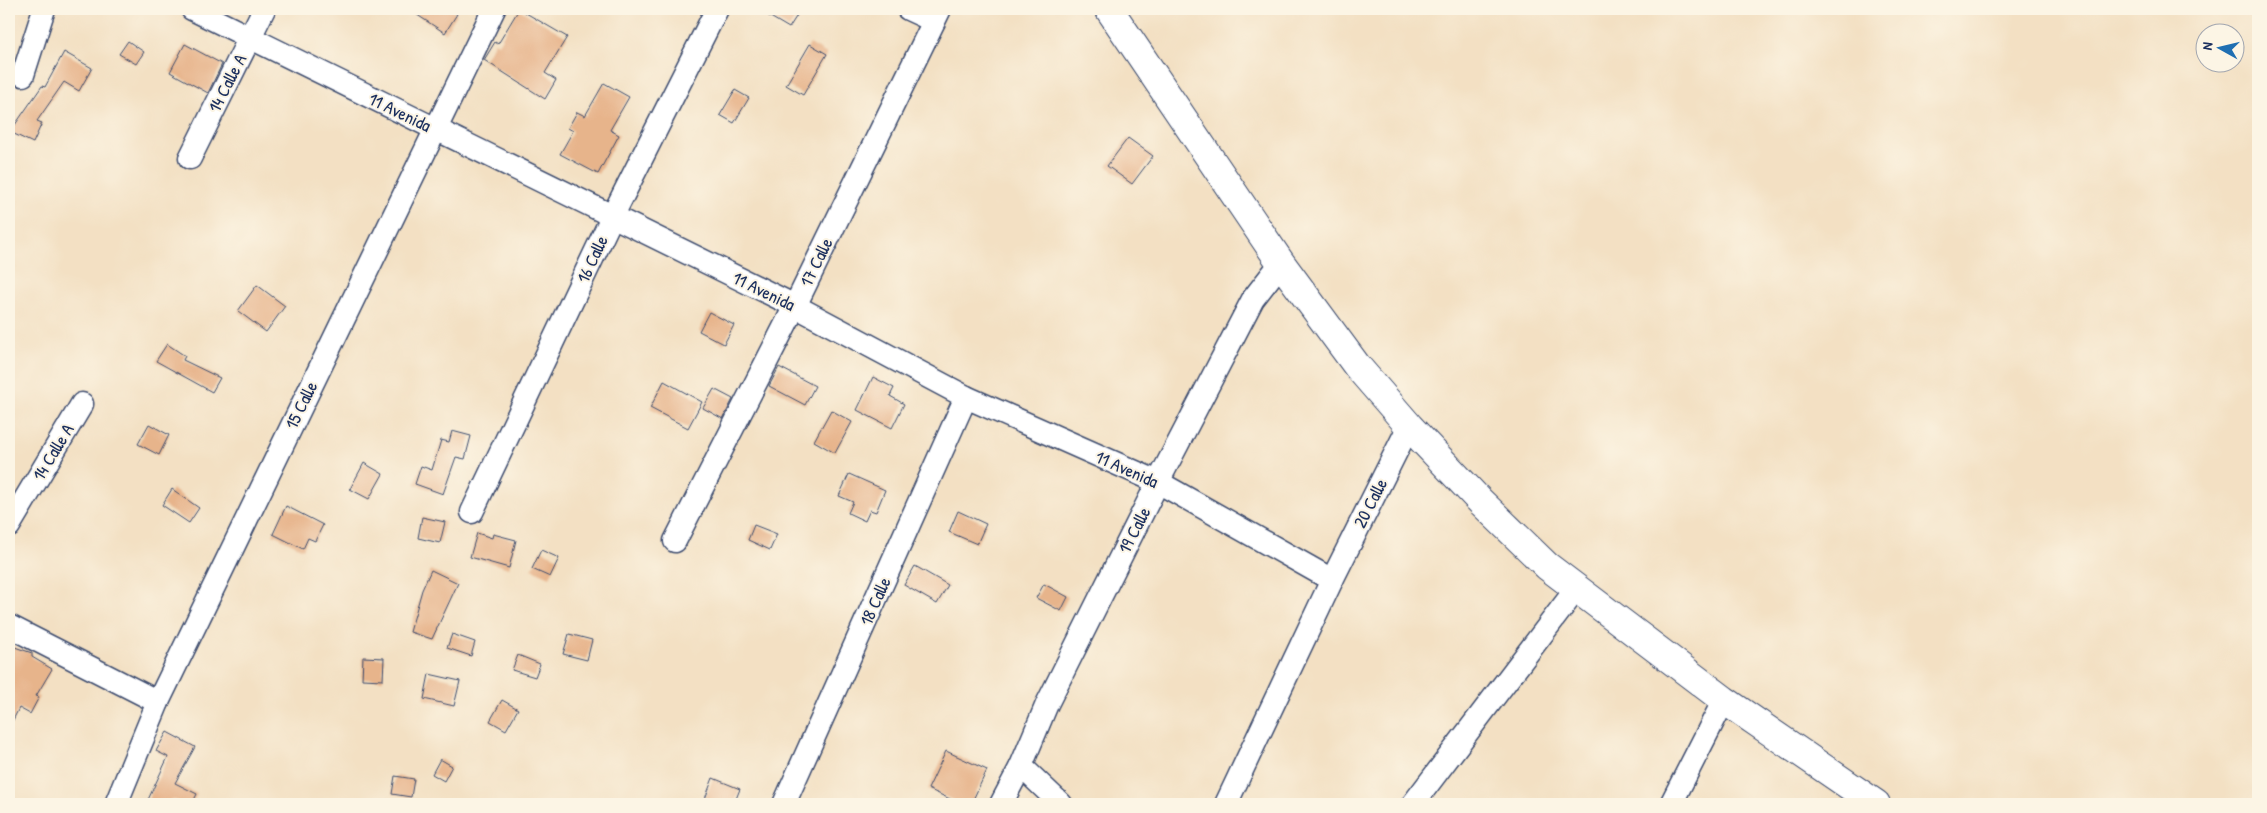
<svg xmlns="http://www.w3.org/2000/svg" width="2267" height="813" viewBox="0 0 2267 813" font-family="'Patrick Hand',sans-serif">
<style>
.building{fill:#e7b48b}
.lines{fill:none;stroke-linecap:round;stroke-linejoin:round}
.minor-casing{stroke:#3b4a6d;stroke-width:25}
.major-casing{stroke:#3b4a6d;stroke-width:30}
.minor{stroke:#fff;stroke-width:22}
.major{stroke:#fff;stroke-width:28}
.labels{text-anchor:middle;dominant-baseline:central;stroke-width:4;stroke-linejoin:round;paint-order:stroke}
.street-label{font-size:18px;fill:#1b2f5e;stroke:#fcf5e5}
</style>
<rect width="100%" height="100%" fill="#fcf5e5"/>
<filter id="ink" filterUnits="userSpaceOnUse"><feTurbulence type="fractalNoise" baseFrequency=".02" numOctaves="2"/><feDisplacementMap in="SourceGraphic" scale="10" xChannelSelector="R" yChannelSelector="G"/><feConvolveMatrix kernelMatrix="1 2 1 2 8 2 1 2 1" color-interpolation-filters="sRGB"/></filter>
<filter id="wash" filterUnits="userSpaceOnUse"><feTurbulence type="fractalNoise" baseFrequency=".0096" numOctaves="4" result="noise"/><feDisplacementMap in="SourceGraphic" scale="20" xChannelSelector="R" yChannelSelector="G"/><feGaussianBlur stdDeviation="1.12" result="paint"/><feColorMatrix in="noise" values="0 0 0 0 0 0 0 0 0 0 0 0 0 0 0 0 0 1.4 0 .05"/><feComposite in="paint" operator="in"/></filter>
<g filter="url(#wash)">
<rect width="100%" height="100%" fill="#f3e0c3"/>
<g id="blocks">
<g class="building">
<path d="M408 9H449L457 14 445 33Z"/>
<path d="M519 9 567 37 545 73 556 80 545 99 484 60 495 42 498 44Z"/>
<path d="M757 9H801L789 28Z"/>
<path d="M128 41 144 52 136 64 119 54Z"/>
<path d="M185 44 222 64 208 93 170 72Z"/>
<path d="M810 44 827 54 803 95 786 85Z"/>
<path d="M64 52 92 68 79 91 64 82 37 121 42 123 33 143 10 132 42 86 45 87Z"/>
<path d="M604 83 629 97 610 130 619 135 598 174 560 154 573 131 568 128 577 112 585 116Z"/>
<path d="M735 90 749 98 734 123 720 115Z"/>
<path d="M1128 138 1153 156 1132 184 1107 166Z"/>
<path d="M257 285 285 306 266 332 238 311Z"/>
<path d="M709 312 734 325 724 344 699 331Z"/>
<path d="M167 344 185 356 183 360 220 378 212 392 156 361Z"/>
<path d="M779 367 815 386 805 405 769 386Z"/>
<path d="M873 377 894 388 890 396 904 404 892 428 857 410Z"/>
<path d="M664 381 702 402 688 428 650 408Z"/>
<path d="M714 389 733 399 723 419 703 408Z"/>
<path d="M831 410 852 422 835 453 814 441Z"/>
<path d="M149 424 169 435 159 455 138 444Z"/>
<path d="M452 431 471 436 465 459 456 457 443 494 415 484 421 466 432 470 441 440 449 442Z"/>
<path d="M364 463 383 474 369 499 350 489Z"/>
<path d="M849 474 885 490 876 512 870 510 865 521 848 513 853 502 839 496Z"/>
<path d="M172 489 199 508 189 523 162 505Z"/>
<path d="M286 506 323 525 315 541 308 538 303 549 273 534Z"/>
<path d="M958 511 986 524 977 544 949 532Z"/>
<path d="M422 517 445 522 440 543 418 538Z"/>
<path d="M754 525 777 534 770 550 748 540Z"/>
<path d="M477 533 492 538 493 534 516 540 509 568 470 557Z"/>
<path d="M541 550 559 558 550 577 532 569Z"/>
<path d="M915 566 948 585 937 604 904 585Z"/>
<path d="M431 570 458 583 432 639 410 632 422 590Z"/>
<path d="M1044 584 1068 597 1061 611 1036 598Z"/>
<path d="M452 634 475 642 471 656 447 648Z"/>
<path d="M569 634 592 640 587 660 563 654Z"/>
<path d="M9 645 32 653V657L52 669 36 696 39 697 30 714 19 708 9 728Z"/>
<path d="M518 655 540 664 535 677 512 670Z"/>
<path d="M363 657 384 658 383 680 362 679Z"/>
<path d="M429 674 460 681 454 706 424 699Z"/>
<path d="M502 700 518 709 506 730 490 721Z"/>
<path d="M167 732 195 747 175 783 197 794 192 804H184L172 799 170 804H146L168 757 156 751Z"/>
<path d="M946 751 987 770 971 804H961L928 789Z"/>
<path d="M440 759 452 766 444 781 432 774Z"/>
<path d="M395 776 414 779 411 797 392 794Z"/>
<path d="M713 778 740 789 734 804H703Z"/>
</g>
</g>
</g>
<g filter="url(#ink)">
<use href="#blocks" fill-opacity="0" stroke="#3b4a6d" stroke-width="1"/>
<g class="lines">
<defs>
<g id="minor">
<path d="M192 9 795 306 966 397 1158 482 1332 580"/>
<path d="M908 9 934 21"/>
<path d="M23 75 44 9"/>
<path d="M190 158 264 9"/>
<path d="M472 512 612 217 717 9"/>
<path d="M9 526 82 404"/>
<path d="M675 541 795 306 940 9"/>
<path d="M9 626 158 702"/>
<path d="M1021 766 1061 804"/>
<path d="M116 804 158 702 494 9"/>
<path d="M784 804 966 397"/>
<path d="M1001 804 1021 766 1047 704 1158 482 1253 299 1281 263"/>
<path d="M1226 804 1332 580 1409 426"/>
<path d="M1413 804 1577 588"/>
<path d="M1671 804 1724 700"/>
</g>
<path id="major" d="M1109 9 1281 263 1357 366 1409 426 1480 501 1547 566 1724 700 1876 804"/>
</defs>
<use href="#minor" class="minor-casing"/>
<use href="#major" class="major-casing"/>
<use href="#minor" class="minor"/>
<use href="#major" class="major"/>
</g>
</g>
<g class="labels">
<g class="street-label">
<text transform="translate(227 83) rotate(-63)">14 Calle A</text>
<text transform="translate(400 112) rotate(26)">11 Avenida</text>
<text transform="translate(592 259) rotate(-65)">16 Calle</text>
<text transform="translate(816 262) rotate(-64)">17 Calle</text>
<text transform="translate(764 291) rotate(26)">11 Avenida</text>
<text transform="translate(301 405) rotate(-64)">15 Calle</text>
<text transform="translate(53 452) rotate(-59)">14 Calle A</text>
<text transform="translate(1127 469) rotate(24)">11 Avenida</text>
<text transform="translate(1370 503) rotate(-63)">20 Calle</text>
<text transform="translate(1134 530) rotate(-63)">19 Calle</text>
<text transform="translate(875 601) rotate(-66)">18 Calle</text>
</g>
</g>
<rect width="2267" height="813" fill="none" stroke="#fcf5e5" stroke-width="30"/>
<g transform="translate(2220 48) rotate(278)"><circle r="24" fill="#fcf5e5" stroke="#a2a6af"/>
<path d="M0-4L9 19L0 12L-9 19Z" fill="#1f6fb2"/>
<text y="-8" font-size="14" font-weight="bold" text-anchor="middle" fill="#1b2f5e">N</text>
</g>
</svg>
